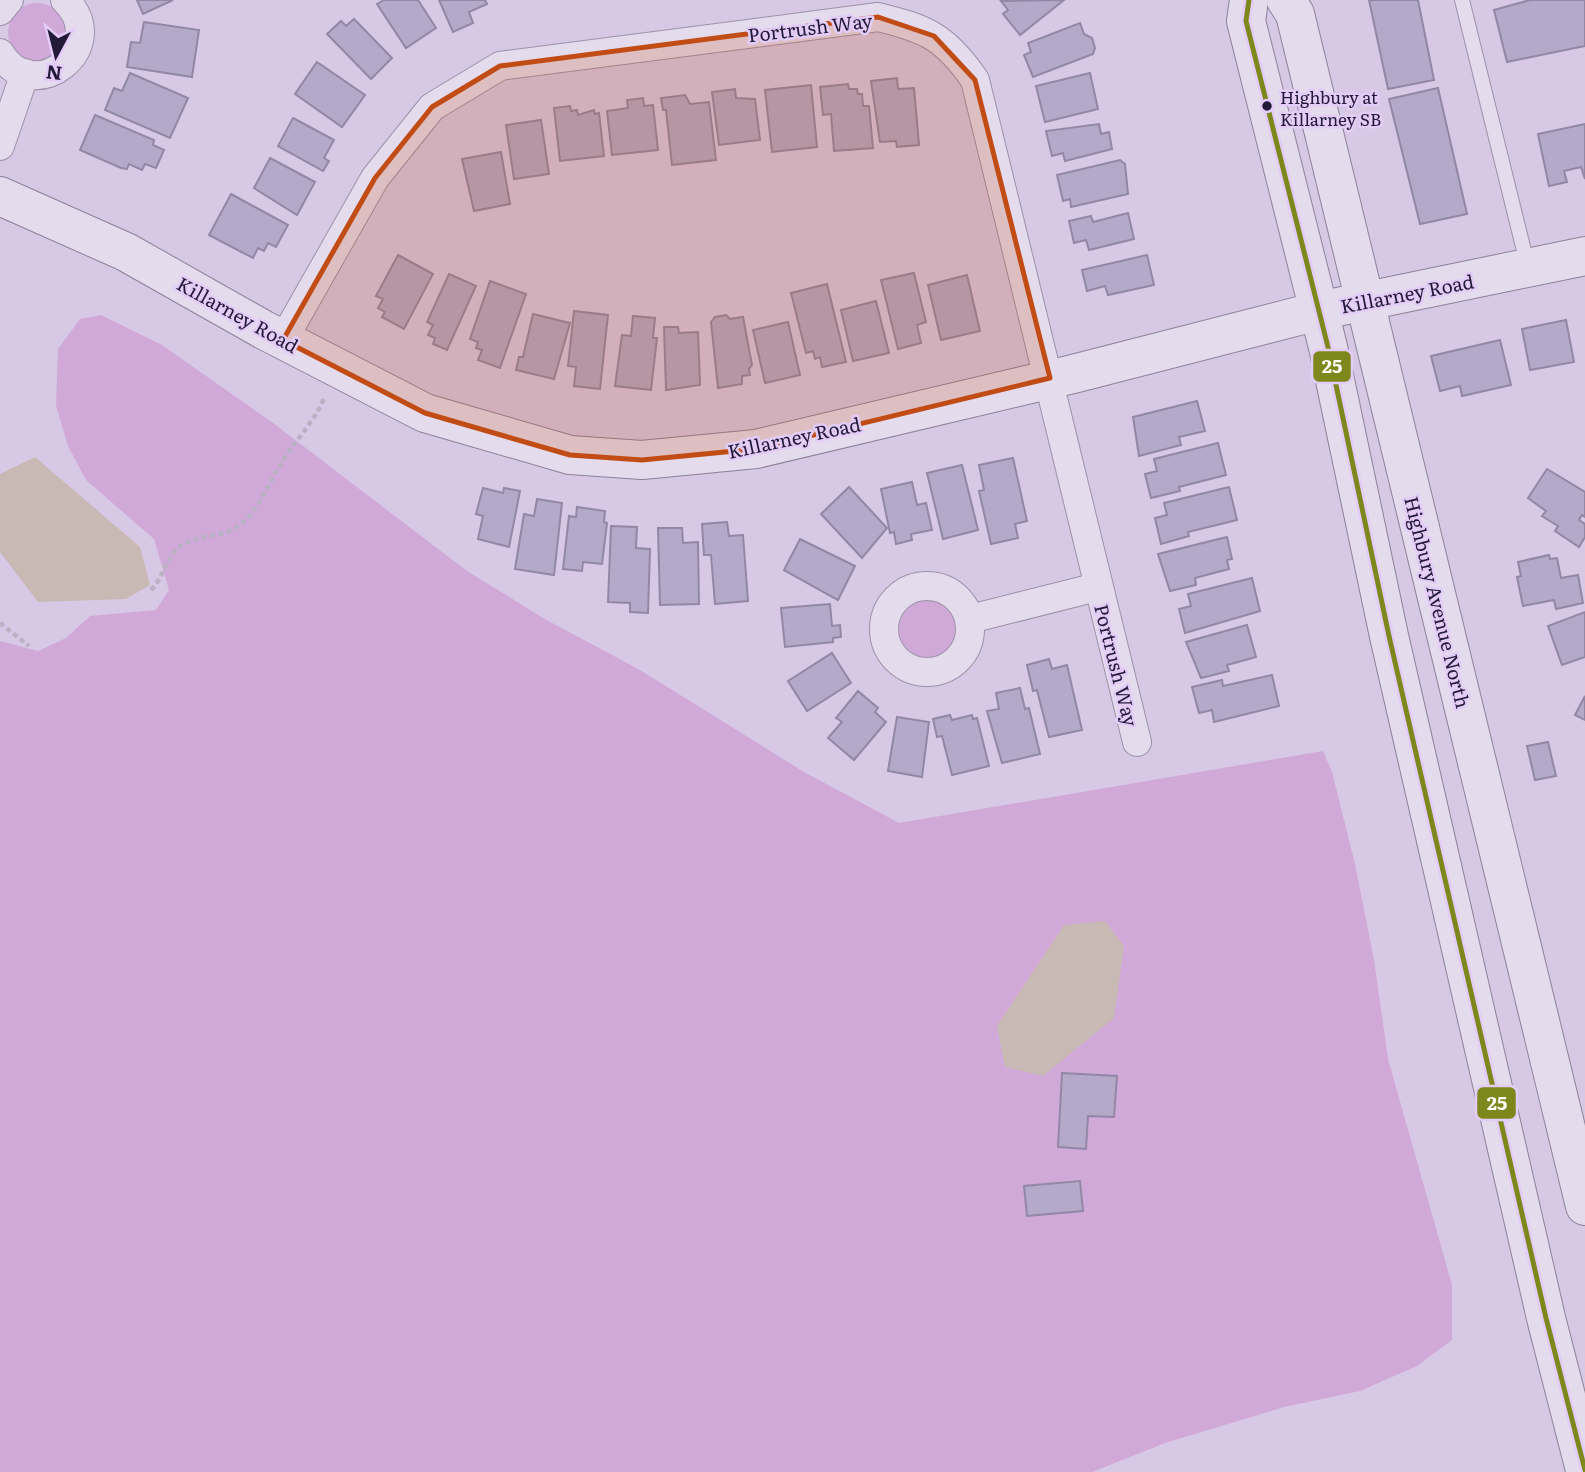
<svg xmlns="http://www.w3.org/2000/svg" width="1585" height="1472" viewBox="0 0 1585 1472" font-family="Literata,serif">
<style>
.green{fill:#d0a9d9}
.water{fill:#c8b9b5}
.building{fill:#b4a9c9;stroke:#9288a5;stroke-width:2}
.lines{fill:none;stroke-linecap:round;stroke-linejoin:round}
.lane-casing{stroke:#9c92a9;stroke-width:16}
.street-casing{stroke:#9c92a9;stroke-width:30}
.secondary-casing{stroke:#8c8299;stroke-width:40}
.path{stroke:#bab2c4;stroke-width:4.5;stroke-dasharray:5 3.5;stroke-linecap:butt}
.lane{stroke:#e4dbed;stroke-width:14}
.street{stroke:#e4dbed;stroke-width:28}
.secondary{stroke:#e4dbed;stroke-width:38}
.bus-1-casing{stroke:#e3cdf8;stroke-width:10}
.bus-1{stroke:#7e871c;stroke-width:5}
.marked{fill:#c14c15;fill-opacity:0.2;stroke:#c14c15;stroke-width:5;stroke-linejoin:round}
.bus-dot{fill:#231a38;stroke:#e3cdf8;stroke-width:2.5}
.labels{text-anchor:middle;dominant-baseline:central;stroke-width:5;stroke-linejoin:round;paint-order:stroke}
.bus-label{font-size:17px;fill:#231a38;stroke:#e3cdf8;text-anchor:start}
.street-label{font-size:19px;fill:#231a38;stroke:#e3cdf8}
.line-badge{stroke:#e3cdf8;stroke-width:2.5}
.badge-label{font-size:19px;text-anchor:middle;font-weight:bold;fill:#fff}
</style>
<rect width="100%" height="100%" fill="#d7c8e5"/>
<g class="green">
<circle cx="37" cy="32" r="29"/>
<path d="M101 315 162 345 273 423 467 571 543 618 640 670 804 772 899 823 1323 751 1332 772 1355 864 1374 960 1388 1059 1452 1285V1340L1417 1366 1360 1391 1284 1407 1165 1443 1092 1472H0V641L38 651 66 638 90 616 156 610 169 590 154 539 86 480 68 446 56 406 58 349 80 319Z"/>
<circle cx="928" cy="629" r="29"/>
</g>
<g class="water">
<path d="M35 457 140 547 150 585 126 599 38 602 0 552V474Z"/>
<path d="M1105 921 1124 946 1114 1018 1043 1076 1005 1067 997 1026 1064 925Z"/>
</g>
<g class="building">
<path d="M137 0H173L143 14Z"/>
<path d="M384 0H418L436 28 406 48 377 4Z"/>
<path d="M439 0H485L487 4 469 12 473 23 453 32Z"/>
<path d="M1064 0 1020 35 1003 14 1008 10 1001 1Z"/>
<path d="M1369 0H1418L1434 80 1388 89Z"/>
<path d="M1530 0H1585V46L1507 62 1494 10Z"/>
<path d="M354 19 392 58 371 79 327 34 341 21 346 26Z"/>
<path d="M144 22 199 30 192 77 127 67 131 42 140 43Z"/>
<path d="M1080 23 1084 34 1092 38 1095 48 1093 54 1033 77 1024 55 1031 52 1028 43Z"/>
<path d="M317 62 365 95 342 127 295 94Z"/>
<path d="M130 73 188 98 170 138 105 110 114 88 122 91Z"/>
<path d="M1090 73 1098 109 1045 122 1036 86Z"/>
<path d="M897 78 898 89 914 88 919 145 897 147 896 141 880 142 871 81Z"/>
<path d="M848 84 849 89H857L858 94H862L863 106H869L873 148 834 151 831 114 823 115 820 87Z"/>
<path d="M811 85 817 147 772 152 765 90Z"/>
<path d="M1438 88 1467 214 1420 224 1389 99Z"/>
<path d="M735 89 736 98 755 99 760 140 719 145 712 92Z"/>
<path d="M685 95 690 104 709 102 716 160 672 165 666 110H663L661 98Z"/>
<path d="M643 98 644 106 653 105 658 150 612 155 607 111 628 108 627 100Z"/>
<path d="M570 106 571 111 577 110 578 115 594 110 595 114 599 113 604 156 560 161 554 108Z"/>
<path d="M95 115 154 140 153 145 164 150 156 168 145 164 142 170 129 164 127 169 121 168 80 150Z"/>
<path d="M293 118 334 140 324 158 329 161 323 171 278 146Z"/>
<path d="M541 120 549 174 514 179 506 125Z"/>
<path d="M1099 124 1101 134 1109 132 1112 149 1065 161 1063 153 1052 156 1046 131Z"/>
<path d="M1585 124V179L1581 167 1564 171 1567 182 1549 186 1538 134Z"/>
<path d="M501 152 510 204 474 211 462 159Z"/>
<path d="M270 158 315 182 297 215 254 188Z"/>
<path d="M1120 160 1125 164 1128 194 1071 207 1070 199 1063 201 1057 175Z"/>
<path d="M231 194 288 225 276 247 268 243 264 251 258 248 253 258 209 235Z"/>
<path d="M1128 213 1134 239 1089 250 1086 240 1074 243 1069 221 1091 216 1093 222Z"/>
<path d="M398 255 433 274 404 329 382 317 385 312 378 308 383 299 376 296Z"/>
<path d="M1147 255 1154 285 1108 295 1105 286 1087 291 1082 270Z"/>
<path d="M914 273 926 322 917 325 921 343 898 349 881 280Z"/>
<path d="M449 274 476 286 447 350 433 344 435 338 428 335 433 325 427 322Z"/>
<path d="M967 275 980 331 941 340 928 285Z"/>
<path d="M490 281 526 294 500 368 478 360 482 350 476 348 478 342 470 339Z"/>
<path d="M827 284 846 362 822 367 820 357 815 359 813 351 806 353 791 293Z"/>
<path d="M876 301 889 353 853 361 841 310Z"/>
<path d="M574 311 608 315 600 389 574 386 576 367 568 366Z"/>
<path d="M533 314 570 323 554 379 516 370 519 357H523Z"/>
<path d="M726 315 730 319 743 317 752 365 749 369 750 375 742 376V384L718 388 711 322 715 317Z"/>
<path d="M633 316 655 318 653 338H657L651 390 615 386 622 335 631 336Z"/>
<path d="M1566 320 1574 362 1530 370 1522 329Z"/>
<path d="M788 322 800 375 765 383 753 330Z"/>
<path d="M664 327H678L679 333 698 332 700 385 666 390Z"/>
<path d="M1500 340 1511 385 1462 396 1460 386 1440 391 1431 356Z"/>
<path d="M1197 401 1205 431 1179 437 1181 445 1139 456 1133 417Z"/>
<path d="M1218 443 1226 475 1179 487 1180 491 1151 498 1145 474 1157 471 1154 459Z"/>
<path d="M1013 458 1027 521 1015 524 1018 538 991 544 979 491 984 490 979 465Z"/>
<path d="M962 465 978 530 943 539 927 473Z"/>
<path d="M1547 469 1585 492V517L1582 515 1579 520 1585 524V537L1579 547 1555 531 1558 526 1542 516 1546 511 1528 498Z"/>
<path d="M912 482 917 505 926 503 932 530 911 534 912 540 896 544 894 532 890 533 881 489Z"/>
<path d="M849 487 887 528 862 558 821 514Z"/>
<path d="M1229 487 1237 520 1188 532 1189 536 1161 544 1155 518 1167 515 1164 503Z"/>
<path d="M483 488 503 493 504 488 520 491 509 547 478 539 483 516 476 514Z"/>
<path d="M537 499 562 503 554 575 515 569 524 514 534 516Z"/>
<path d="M577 507 605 511 604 522 607 523 602 564 583 562 582 571 563 569 569 516 576 517Z"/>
<path d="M727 522 729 536 743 535 748 601 715 604 711 555H704L702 524Z"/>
<path d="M611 526 637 527 636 548 650 549 648 613 630 612V603L608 602Z"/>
<path d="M658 528H682L683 543 698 542 699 604 660 605Z"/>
<path d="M1227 537 1232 559 1227 560 1229 569 1195 578 1196 585 1170 591 1158 554Z"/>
<path d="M800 539 855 566 838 600 784 570Z"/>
<path d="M1549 555 1550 559 1557 558 1561 578 1578 575 1583 603 1556 609 1554 600 1523 606 1517 577 1521 576 1518 562Z"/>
<path d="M1252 578 1260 611 1185 633 1179 609 1191 606 1188 594Z"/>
<path d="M830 604 832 626 840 625 841 637 833 638V642L785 647 781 608Z"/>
<path d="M1585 612V657L1562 665 1548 626Z"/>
<path d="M1247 625 1256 657 1227 665 1229 671 1201 678 1186 642Z"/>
<path d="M832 653 851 683 807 711 788 681Z"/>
<path d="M1049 659 1052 669 1067 665 1082 730 1049 737 1037 690 1033 691 1027 665Z"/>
<path d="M1272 675 1279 706 1214 722 1212 710 1199 713 1192 687 1222 680 1223 686Z"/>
<path d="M1020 688 1025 709 1029 708 1040 754 1002 763 987 711 999 709 996 693Z"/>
<path d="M858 691 878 708 875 712 886 722 854 760 828 738 842 722 836 718Z"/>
<path d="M1585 696V720L1575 715Z"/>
<path d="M950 715 952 720 972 715 973 719 977 718 989 766 952 775 942 736 937 737 933 719Z"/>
<path d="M897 717 929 722 922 777 888 771Z"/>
<path d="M1548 742 1556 776 1535 780 1527 746Z"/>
<path d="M1062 1073 1117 1076 1114 1117 1088 1116 1086 1149 1058 1147Z"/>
<path d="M1080 1181 1083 1211 1027 1216 1024 1186Z"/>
</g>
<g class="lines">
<defs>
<path id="lane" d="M1462 0 1528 267"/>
<g id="street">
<path d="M0 11 9 0"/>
<path d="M0 53C33 109 113 47 65 0"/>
<path d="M0 146 25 73"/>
<path d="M283 340 375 178 432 107 500 66 878 17C928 29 946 38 975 80L1137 742"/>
<circle cx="927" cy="629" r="43"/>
<path d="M970 619 1097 587"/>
</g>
<g id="secondary">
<path d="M1249 0 1246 21 1328 347 1389 636 1546 1318 1585 1470"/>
<path d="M1286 0 1295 14 1585 1206"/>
<path d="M0 196 126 252 264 330 425 413 570 455 642 460 756 449 1073 374 1318 311 1585 256"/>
</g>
</defs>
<use href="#lane" class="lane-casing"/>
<use href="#street" class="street-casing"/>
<use href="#secondary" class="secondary-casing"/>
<g class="path">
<path d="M151 590C163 578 165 561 177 549 193 534 220 539 238 526 260 510 269 481 284 459 298 437 315 421 325 396"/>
<path d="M0 623 29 646"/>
</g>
<use href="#lane" class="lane"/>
<use href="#street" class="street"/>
<use href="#secondary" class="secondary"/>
<defs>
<path id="bus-1" d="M1249 0 1246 21 1328 347 1389 636 1546 1318 1585 1470"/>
</defs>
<use href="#bus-1" class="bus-1-casing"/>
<use href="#bus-1" class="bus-1"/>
</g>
<path class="marked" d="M878 17 934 36 975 80 1050 378 756 449 642 460 570 455 425 413 283 340 375 178 432 107 500 66Z"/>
<circle class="bus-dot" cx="1267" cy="106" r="6"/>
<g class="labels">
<g class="bus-label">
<text x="1280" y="96">Highbury at<tspan x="1280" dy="22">Killarney SB</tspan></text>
</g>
<g class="street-label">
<text transform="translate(810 27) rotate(-7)">Portrush Way</text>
<text transform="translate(1407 293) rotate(-11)">Killarney Road</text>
<text transform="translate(238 314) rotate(29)">Killarney Road</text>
<text transform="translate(794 437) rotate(-12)">Killarney Road</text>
<text transform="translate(1438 602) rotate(76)">Highbury Avenue North</text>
<text transform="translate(1117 665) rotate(76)">Portrush Way</text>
</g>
</g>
<g class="line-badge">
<rect x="1312" y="350" width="40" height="33" rx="7" fill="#7e871c"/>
<rect x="1476" y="1086" width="41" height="34" rx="7" fill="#7e871c"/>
</g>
<g class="badge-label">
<text x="1332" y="373">25</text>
<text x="1497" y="1110">25</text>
</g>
<g transform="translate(56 56) rotate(187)" stroke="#e3cdf8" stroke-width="5" paint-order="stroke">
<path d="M0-5L12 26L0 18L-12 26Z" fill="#231a38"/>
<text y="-10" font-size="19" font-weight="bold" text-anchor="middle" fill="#231a38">N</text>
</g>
</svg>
